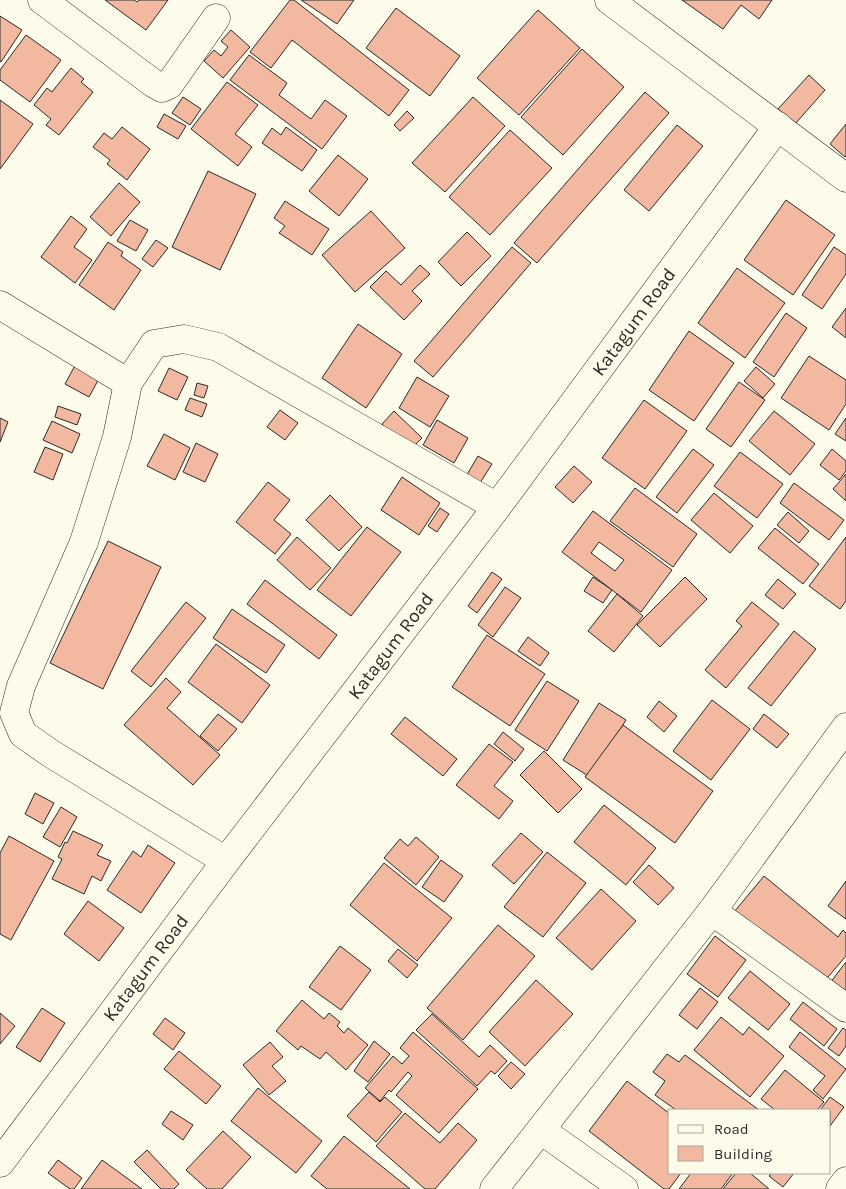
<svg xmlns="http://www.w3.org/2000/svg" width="846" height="1189" viewBox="0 0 846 1189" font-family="Karla,sans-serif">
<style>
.building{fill:#f2b8a0;stroke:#2b2b2b;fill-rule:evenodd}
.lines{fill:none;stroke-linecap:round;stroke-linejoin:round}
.minor-casing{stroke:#2b2b2b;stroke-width:29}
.minor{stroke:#fdfbea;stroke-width:28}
.labels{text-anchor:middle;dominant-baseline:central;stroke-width:4;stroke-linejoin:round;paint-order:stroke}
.street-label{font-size:19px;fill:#2b2b2b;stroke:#fdfbea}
</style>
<rect width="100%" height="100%" fill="#fdfbea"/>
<g class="building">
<path d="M105 0H134L137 2 139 0H168L146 30Z"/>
<path d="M290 0H294L409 90 389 116 292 40 271 68 250 52Z"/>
<path d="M301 0H354L337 24Z"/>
<path d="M682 0H772L759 19 741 5 723 29Z"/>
<path d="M396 8 460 56 430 96 366 48Z"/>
<path d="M538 10 580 48 519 115 477 78Z"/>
<path d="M0 16 22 30 1 62 0 61Z"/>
<path d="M231 30 250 47 223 78 204 61 214 50 221 56 228 47 221 41Z"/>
<path d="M26 35 61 60 30 102 0 80V70Z"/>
<path d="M582 49 624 87 563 155 521 117Z"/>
<path d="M249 55 287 83 279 95 311 119 325 100 347 116 322 149 230 80Z"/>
<path d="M71 68 84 79 81 82 93 92 59 135 46 125 51 119 34 105 47 88 52 92Z"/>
<path d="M809 75 825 90 795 124 778 109Z"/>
<path d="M227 82 258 105 235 134 252 147 238 166 191 129Z"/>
<path d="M645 92 669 113 537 263 514 243Z"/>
<path d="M183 97 201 109 190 125 172 113Z"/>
<path d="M473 97 505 126 445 192 412 163Z"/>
<path d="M0 100 33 124 0 169Z"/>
<path d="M407 111 414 118 400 131 394 125Z"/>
<path d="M164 114 186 126 178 139 157 127Z"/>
<path d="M846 124V156L845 157 830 144Z"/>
<path d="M677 125 703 146 649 211 624 190Z"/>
<path d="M122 127 150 149 127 180 107 164 110 160 93 147 104 133 112 139Z"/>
<path d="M286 127 317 150 302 171 262 143 272 128 281 135Z"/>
<path d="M510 130 552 168 490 235 449 197Z"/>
<path d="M338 155 368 179 339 216 309 191Z"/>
<path d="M208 171 256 194 220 270 172 247Z"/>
<path d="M119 183 140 202 111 236 90 217Z"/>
<path d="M786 200 835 235 793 295 744 260Z"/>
<path d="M285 201 329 229 312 255 279 233 285 226 274 218Z"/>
<path d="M371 211 405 248 355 292 322 255Z"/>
<path d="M71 216 87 229 74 247 92 260 75 283 41 257Z"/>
<path d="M130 220 148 230 136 251 117 241Z"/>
<path d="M467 232 491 256 461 286 438 262Z"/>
<path d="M156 240 168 248 153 267 142 259Z"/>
<path d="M108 242 123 252 121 256 141 270 114 310 79 285Z"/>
<path d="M512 247 531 263 433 377 414 361Z"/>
<path d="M834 247 846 255V274L822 309 802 295Z"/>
<path d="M420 265 430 274 412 291 422 301 404 320 370 287 386 271 401 285Z"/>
<path d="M737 268 785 303 745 358 698 323Z"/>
<path d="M846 308V338L832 327Z"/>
<path d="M786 313 807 328 774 377 753 362Z"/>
<path d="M358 324 402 354 366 408 322 378Z"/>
<path d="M689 331 734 363 694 421 649 390Z"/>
<path d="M809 356 846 380V404L829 430 781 398Z"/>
<path d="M78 360 102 373 89 397 65 384Z"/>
<path d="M756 367 775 384 763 398 744 381Z"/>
<path d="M169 368 188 377 177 400 158 391Z"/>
<path d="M417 377 449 396 430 427 399 408Z"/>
<path d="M739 382 765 400 731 447 706 429Z"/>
<path d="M197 383 208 386 204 398 194 395Z"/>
<path d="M190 398 207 404 202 417 185 410Z"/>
<path d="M644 400 687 431 645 489 602 458Z"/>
<path d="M58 406 81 414 77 425 55 417Z"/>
<path d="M280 410 298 423 285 440 267 427Z"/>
<path d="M394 411 422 438 409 451 382 424Z"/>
<path d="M774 411 815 444 790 475 749 441Z"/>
<path d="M0 418 8 422 0 442Z"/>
<path d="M846 418V441L835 434Z"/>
<path d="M437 420 468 438 454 463 423 445Z"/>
<path d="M52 421 80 434 72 453 43 440Z"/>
<path d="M164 434 190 448 175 480 147 466Z"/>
<path d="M196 443 218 454 205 482 183 472Z"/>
<path d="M45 447 63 454 53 480 34 472Z"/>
<path d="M693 449 714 465 677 513 656 497Z"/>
<path d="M832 449 846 461V471L839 480 820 465Z"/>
<path d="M740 452 783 484 757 518 714 486Z"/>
<path d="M478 456 492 464 478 486 465 478Z"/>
<path d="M574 466 592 482 573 503 555 487Z"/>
<path d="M846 474V501L833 489Z"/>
<path d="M402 477 440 503 419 535 381 510Z"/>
<path d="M268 482 290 500 274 520 291 534 275 554 236 522Z"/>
<path d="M794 483 844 520 829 540 780 503Z"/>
<path d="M635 488 697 534 673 567 610 521Z"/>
<path d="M714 493 753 526 730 553 691 520Z"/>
<path d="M330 495 362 527 339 551 306 520Z"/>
<path d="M440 508 449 514 437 532 428 526Z"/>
<path d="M593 511 672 570 641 612 562 552ZM599 542 624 560 615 571 591 553Z"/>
<path d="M788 512 809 531 799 543 777 525Z"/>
<path d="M367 527 401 552 351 616 317 590Z"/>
<path d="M775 528 819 564 803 584 758 548Z"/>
<path d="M297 537 331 568 310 590 277 560Z"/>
<path d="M846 537V601L840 609 809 586Z"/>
<path d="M108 541 161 567 103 689 50 663Z"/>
<path d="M492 572 502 579 477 613 468 606Z"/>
<path d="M593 577 612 590 603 603 584 591Z"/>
<path d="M685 577 707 599 660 647 637 625Z"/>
<path d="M778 579 796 594 783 609 765 595Z"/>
<path d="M265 580 337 635 319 659 247 604Z"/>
<path d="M505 587 521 598 493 637 478 625Z"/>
<path d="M617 594 643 616 614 652 588 631Z"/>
<path d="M186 602 206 618 151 687 131 671Z"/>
<path d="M752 602 779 624 726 688 705 670 742 626 736 621Z"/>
<path d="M232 609 285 645 266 673 213 638Z"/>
<path d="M794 631 816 649 771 706 748 688Z"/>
<path d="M487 635 545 674 510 726 452 687Z"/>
<path d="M528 637 549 653 540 666 518 651Z"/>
<path d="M216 644 270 685 242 723 188 682Z"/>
<path d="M166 678 181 692 167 708 220 755 193 785 124 725Z"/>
<path d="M547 681 579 701 547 751 515 730Z"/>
<path d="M712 700 750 729 711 780 673 751Z"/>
<path d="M659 701 677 716 664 732 647 717Z"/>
<path d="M599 703 626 720 590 777 563 760Z"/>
<path d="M218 714 237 729 218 751 200 736Z"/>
<path d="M764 714 789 734 777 748 753 729Z"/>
<path d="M405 717 457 759 443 776 391 734Z"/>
<path d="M623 725 713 791 675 843 585 777Z"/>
<path d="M503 732 524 749 515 761 494 744Z"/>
<path d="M489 744 513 762 494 786 513 801 499 819 456 785Z"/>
<path d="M544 751 582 789 558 813 520 775Z"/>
<path d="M35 793 54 803 43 824 25 814Z"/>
<path d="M604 805 656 848 626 885 574 842Z"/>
<path d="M61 807 77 817 60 847 43 837Z"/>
<path d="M73 831 103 845 97 855 111 861 101 881 92 876 84 894 52 879 62 859 58 857 65 842 67 843Z"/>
<path d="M521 833 543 852 514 884 492 865Z"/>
<path d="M9 836 54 861 11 940 0 934V853Z"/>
<path d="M416 837 439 857 416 885 384 858 400 839 408 846Z"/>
<path d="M148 845 175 863 141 913 107 890 133 851 141 857Z"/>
<path d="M547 852 586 883 543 937 504 907Z"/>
<path d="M441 860 463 876 444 902 422 887Z"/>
<path d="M384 863 452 918 417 961 350 905Z"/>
<path d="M649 865 674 888 658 905 633 882Z"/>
<path d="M764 876 838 937 843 930 846 933V956L822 984 734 912Z"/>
<path d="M846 881V919L828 906Z"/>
<path d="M601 889 636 921 592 970 556 938Z"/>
<path d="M88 901 124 928 99 961 64 934Z"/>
<path d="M498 925 535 956 463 1040 427 1008Z"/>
<path d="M715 936 746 960 718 997 687 974Z"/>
<path d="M340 946 371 970 341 1010 309 987Z"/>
<path d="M398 949 418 965 407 978 388 961Z"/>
<path d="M846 962V996L830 983Z"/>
<path d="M750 971 790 1004 768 1030 728 998Z"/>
<path d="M536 980 573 1014 525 1066 489 1032Z"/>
<path d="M700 988 718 1002 697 1029 679 1015Z"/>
<path d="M302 1000 324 1019 329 1013 340 1022 337 1026 344 1033 348 1028 368 1045 346 1070 326 1052 320 1059 301 1046 298 1050 276 1031Z"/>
<path d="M803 1002 837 1029 824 1046 790 1019Z"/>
<path d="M42 1008 65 1023 40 1062 16 1047Z"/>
<path d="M0 1013 15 1026 0 1044Z"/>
<path d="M432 1014 479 1057 490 1045 507 1061 495 1074 491 1071 477 1086 416 1030Z"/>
<path d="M721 1017 743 1035 749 1027 784 1056 750 1097 694 1050Z"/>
<path d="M165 1018 185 1033 173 1050 153 1034Z"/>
<path d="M843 1028 846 1030V1046L839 1056 828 1048Z"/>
<path d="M413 1032 478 1089 439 1133 396 1095 412 1076 408 1072 391 1092 389 1090 380 1101 365 1088 393 1056 402 1064 409 1056 400 1048Z"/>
<path d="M800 1032 846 1069 823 1099 813 1090 825 1076 789 1047Z"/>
<path d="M374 1041 390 1054 368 1082 354 1071Z"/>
<path d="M270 1042 283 1057 272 1066 286 1081 269 1095 243 1065Z"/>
<path d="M179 1051 221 1086 206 1104 164 1069Z"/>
<path d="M667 1054 679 1062 685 1055 759 1110H676L655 1095 665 1081 653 1072Z"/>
<path d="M511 1062 525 1074 511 1089 498 1076Z"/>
<path d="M785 1070 824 1102 817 1110H775L761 1099Z"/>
<path d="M627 1081 670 1114V1173H681L669 1189H664L589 1131Z"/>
<path d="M258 1088 322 1141 296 1173 231 1121Z"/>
<path d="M369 1092 380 1102 385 1097 402 1112 376 1142 347 1116Z"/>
<path d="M830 1097 844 1107 830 1126V1110H820Z"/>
<path d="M171 1111 193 1125 183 1140 162 1124Z"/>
<path d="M405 1113 440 1143 458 1123 477 1140 435 1189H425L376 1146Z"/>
<path d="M223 1131 251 1157 222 1189H207L186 1170Z"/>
<path d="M344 1136 410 1189H327L311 1176Z"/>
<path d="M147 1150 179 1184 174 1189H161L134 1162Z"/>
<path d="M58 1160 82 1178 74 1189H70L48 1173Z"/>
<path d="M102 1160 142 1189H81Z"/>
<path d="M691 1173H733L721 1189H679Z"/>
<path d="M736 1173H750L769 1189H723Z"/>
<path d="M772 1173H794L783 1187 769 1176Z"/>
</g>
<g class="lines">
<defs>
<g id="minor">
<path d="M42 0 153 83 162 88 169 85 216 18"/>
<path d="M609 0 846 178"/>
<path d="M0 305 128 383 154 344 184 339 218 347 497 507"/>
<path d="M128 383 117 437 84 542 21 686 14 713 23 734 50 753 226 861"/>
<path d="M712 911 846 1008"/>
<path d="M541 1130 624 1189"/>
<path d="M0 1163 226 861 497 507 778 126"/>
<path d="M494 1189 712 911 846 727"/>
<path d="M840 1189 846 1181"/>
</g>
</defs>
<use href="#minor" class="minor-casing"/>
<use href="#minor" class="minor"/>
</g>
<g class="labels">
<g class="street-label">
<text transform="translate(634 322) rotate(-54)">Katagum Road</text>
<text transform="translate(391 646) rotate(-53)">Katagum Road</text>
<text transform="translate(146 968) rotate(-53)">Katagum Road</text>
</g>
</g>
<rect x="668" y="1109" width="162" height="65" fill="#fdfbea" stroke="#a9a89e"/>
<rect x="678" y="1125" width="25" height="8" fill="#fdfbea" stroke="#a9a89e"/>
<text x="714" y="1134" font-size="15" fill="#2b2b2b">Road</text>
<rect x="678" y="1146" width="25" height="15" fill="#f2b8a0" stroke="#a9a89e"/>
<text x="714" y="1159" font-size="15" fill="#2b2b2b">Building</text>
</svg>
